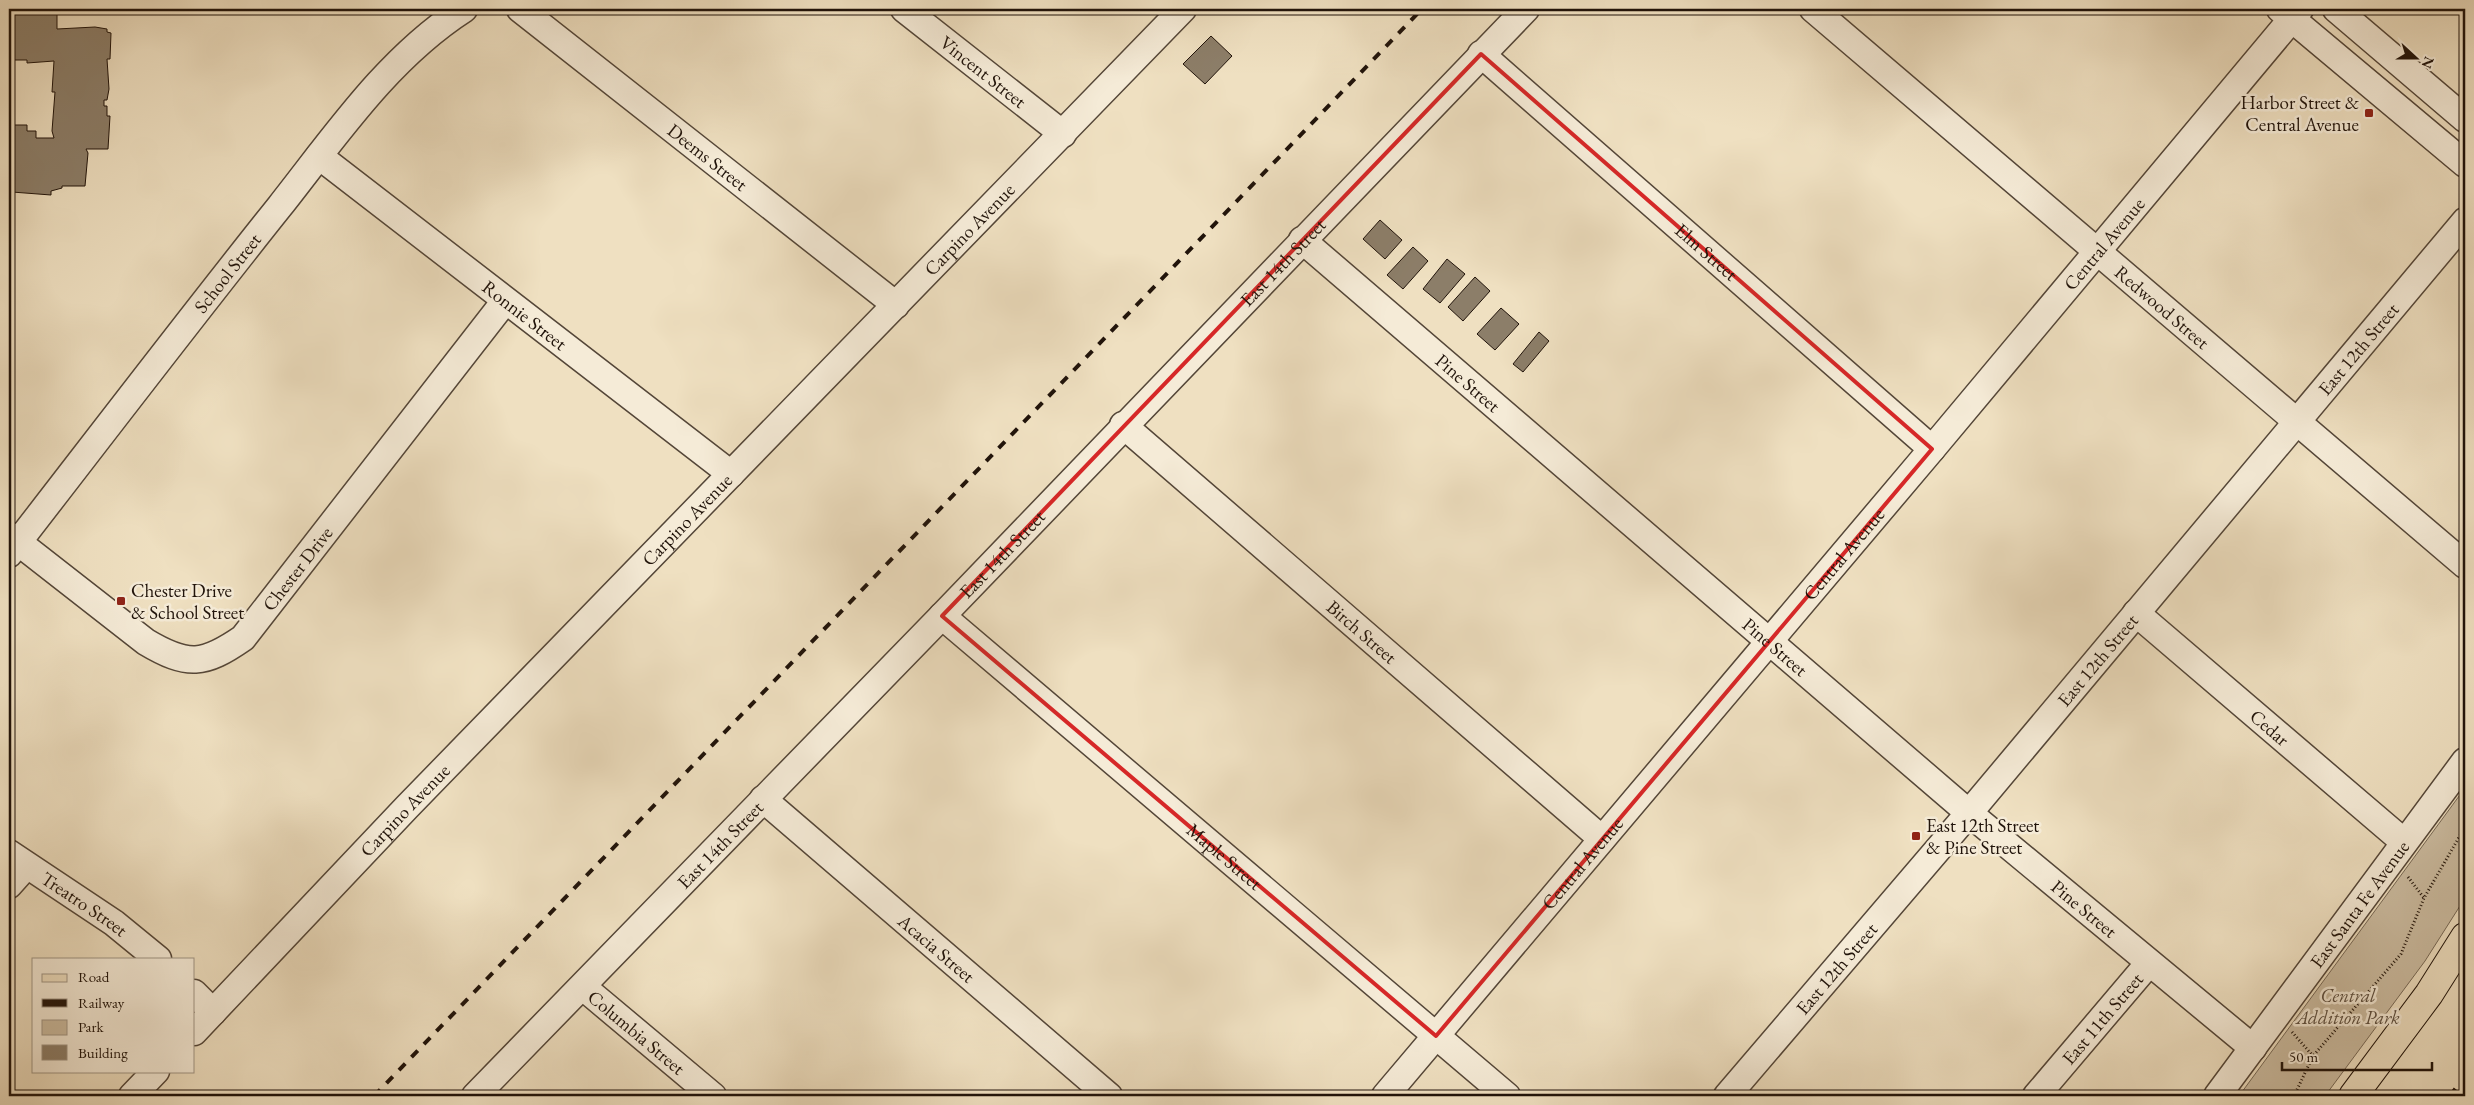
<svg xmlns="http://www.w3.org/2000/svg" width="2474" height="1105" viewBox="0 0 2474 1105" font-family="'EB Garamond',serif">
<style>
.green{fill:#ccbda2;stroke:#766856}
.building{fill:#8c7e69;stroke:#20130a}
.lines{fill:none;stroke-linecap:round;stroke-linejoin:round}
.minor-casing{stroke:#544638;stroke-width:29}
.major-casing{stroke:#20130a;stroke-width:30}
.path{stroke:#20130a;stroke-width:3;stroke-dasharray:1 2.5;stroke-linecap:butt}
.minor{stroke:#f5ebd7;stroke-width:26}
.major{stroke:#efe0c1;stroke-width:28}
.rail{stroke:#20130a;stroke-width:4;stroke-dasharray:9 9;stroke-linecap:butt}
.marked{fill:none;stroke:#d62828;stroke-width:4;stroke-linejoin:round}
.poi-dot{fill:#8f2418;stroke:#f5ebd7;stroke-width:2}
.labels{text-anchor:middle;dominant-baseline:central;stroke-width:5;stroke-linejoin:round;paint-order:stroke}
.street-label{font-size:19px;fill:#20130a;stroke:#f5ebd7}
.poi-label{font-size:19px;fill:#20130a;stroke:#f5ebd7;text-anchor:start}
.park-label{font-size:19px;font-style:italic;fill:#5c4e3f;stroke:#f5ebd7}
</style>
<rect width="100%" height="100%" fill="#efe0c1"/>
<filter id="stains"><feTurbulence type="fractalNoise" baseFrequency=".004" numOctaves="4"/><feColorMatrix values="0 0 0 0 .2 0 0 0 0 .09 0 0 0 0 .02 0 0 0 .5 -.17"/></filter>
<radialGradient id="worn" r=".72"><stop offset=".6" stop-color="#630" stop-opacity="0"/><stop offset="1" stop-color="#630" stop-opacity=".3"/></radialGradient>
<path class="green" d="M2465 788V898L2425 961 2325 1096H2239Z"/>
<g class="building">
<path d="M9 9H57V29L95 27 107 29V32L111 33 110 59H107L109 89 107 100H104V106H107V116H110L108 149H86L88 153 85 186H62V188L51 191V195L12 192V221H9V125H27V131H36V138H54L52 131 55 92H52L54 61 27 63V60H14V45H11V39H9Z"/>
<path d="M1211 36 1232 56 1205 84 1183 64Z"/>
<path d="M1380 220 1402 240 1385 259 1363 239Z"/>
<path d="M1413 247 1428 261 1403 289 1387 275Z"/>
<path d="M1447 259 1465 274 1440 303 1423 289Z"/>
<path d="M1475 277 1490 291 1463 321 1448 307Z"/>
<path d="M1501 308 1519 324 1495 350 1477 334Z"/>
<path d="M1539 332 1549 341 1523 372 1513 364Z"/>
</g>
<g class="lines">
<defs>
<g id="minor">
<path id="s1" d="M520 9 896 305"/>
<path id="s2" d="M904 9 1063 134"/>
<path id="s3" d="M1813 9 2465 565"/>
<path d="M2280 9 2465 164"/>
<path d="M2336 9 2465 119"/>
<path id="s4" d="M1481 54 1932 449"/>
<path id="s5" d="M319 156 731 474"/>
<path id="s6" d="M1302 240 1969 813 2253 1048"/>
<path id="s7" d="M1123 425 1602 839"/>
<path id="s8" d="M9 535 146 642C188 667 204 665 243 638L505 301"/>
<path id="s9" d="M9 554C99 438 188 321 280 206 336 135 388 58 464 9"/>
<path id="s10" d="M2136 613 2404 842"/>
<path id="s11" d="M942 616 1507 1096"/>
<path id="s12" d="M763 799 1109 1096"/>
<path id="s13" d="M9 853 114 923 158 959"/>
<path d="M9 885 26 866"/>
<path id="s14" d="M583 987 713 1096"/>
<path d="M194 993 213 1012"/>
<path id="s15" d="M194 1032 407 807 1183 9"/>
<path d="M132 1096 156 1071"/>
<path id="s16" d="M475 1096 942 616 1526 9"/>
<path id="s17" d="M1385 1096 1932 449 2300 9"/>
<path id="s18" d="M1727 1096 1969 813 2465 221"/>
<path id="s19" d="M2036 1096 2149 963"/>
<path id="s20" d="M2217 1096 2465 761"/>
</g>
<path id="major" d="M2353 1096 2429 994 2465 937"/>
</defs>
<use href="#minor" class="minor-casing"/>
<use href="#major" class="major-casing"/>
<g class="path">
<path d="M2408 877 2424 898"/>
<path d="M2292 1032 2313 1056"/>
<path d="M2294 1096 2313 1056 2401 954 2424 898 2465 827"/>
</g>
<use href="#minor" class="minor"/>
<use href="#major" class="major"/>
<g class="rail">
<path d="M374 1096 1422 9"/>
<path d="M2450 1096 2465 1076"/>
<path d="M2464 1096 2465 1094"/>
</g>
</g>
<path class="marked" d="M1481 54 1932 449 1436 1036 942 616Z"/>
<g class="poi-dot">
<rect x="2364" y="108" width="10" height="10" rx="2.5"/>
<rect x="116" y="596" width="10" height="10" rx="2.5"/>
<rect x="1911" y="831" width="10" height="10" rx="2.5"/>
</g>
<g class="labels">
<g class="street-label">
<text stroke="none"><textPath href="#s2" startOffset="101">Vincent Street</textPath></text>
<text stroke="none"><textPath href="#s1" startOffset="239">Deems Street</textPath></text>
<text stroke="none"><textPath href="#s15" startOffset="1116">Carpino Avenue</textPath></text>
<text stroke="none"><textPath href="#s17" startOffset="1115">Central Avenue</textPath></text>
<text stroke="none"><textPath href="#s4" startOffset="300">Elm Street</textPath></text>
<text stroke="none"><textPath href="#s16" startOffset="1161">East 14th Street</textPath></text>
<text stroke="none"><textPath href="#s9" startOffset="356">School Street</textPath></text>
<text stroke="none"><textPath href="#s3" startOffset="459">Redwood Street</textPath></text>
<text stroke="none"><textPath href="#s5" startOffset="260">Ronnie Street</textPath></text>
<text stroke="none"><textPath href="#s18" startOffset="978">East 12th Street</textPath></text>
<text stroke="none"><textPath href="#s6" startOffset="219">Pine Street</textPath></text>
<text stroke="none"><textPath href="#s15" startOffset="711">Carpino Avenue</textPath></text>
<text stroke="none"><textPath href="#s16" startOffset="756">East 14th Street</textPath></text>
<text stroke="none"><textPath href="#s17" startOffset="710">Central Avenue</textPath></text>
<text stroke="none"><textPath href="#s8" startOffset="368">Chester Drive</textPath></text>
<text stroke="none"><textPath href="#s7" startOffset="316">Birch Street</textPath></text>
<text stroke="none"><textPath href="#s6" startOffset="624">Pine Street</textPath></text>
<text stroke="none"><textPath href="#s18" startOffset="572">East 12th Street</textPath></text>
<text stroke="none"><textPath href="#s10" startOffset="176">Cedar</textPath></text>
<text stroke="none"><textPath href="#s15" startOffset="306">Carpino Avenue</textPath></text>
<text stroke="none"><textPath href="#s16" startOffset="351">East 14th Street</textPath></text>
<text stroke="none"><textPath href="#s11" startOffset="371">Maple Street</textPath></text>
<text stroke="none"><textPath href="#s17" startOffset="305">Central Avenue</textPath></text>
<text stroke="none"><textPath href="#s20" startOffset="239">East Santa Fe Avenue</textPath></text>
<text stroke="none"><textPath href="#s13" startOffset="91">Treatro Street</textPath></text>
<text stroke="none"><textPath href="#s6" startOffset="1029">Pine Street</textPath></text>
<text stroke="none"><textPath href="#s12" startOffset="229">Acacia Street</textPath></text>
<text stroke="none"><textPath href="#s18" startOffset="168">East 12th Street</textPath></text>
<text stroke="none"><textPath href="#s19" startOffset="102">East 11th Street</textPath></text>
<text stroke="none"><textPath href="#s14" startOffset="70">Columbia Street</textPath></text>
</g>
<g class="poi-label">
<text x="2359" y="102" text-anchor="end">Harbor Street &amp;<tspan x="2359" dy="22">Central Avenue</tspan></text>
<text x="131" y="590">Chester Drive<tspan x="131" dy="22">&amp; School Street</tspan></text>
<text x="1926" y="825">East 12th Street<tspan x="1926" dy="22">&amp; Pine Street</tspan></text>
</g>
<g class="park-label">
<text x="2348" y="995">Central<tspan x="2348" dy="22">Addition Park</tspan></text>
</g>
</g>
<rect width="2474" height="1105" fill="none" stroke="#efe0c1" stroke-width="30"/>
<rect x="10" y="10" width="2454" height="1085" fill="none" stroke="#20130a" stroke-width="2.5"/>
<rect x="15" y="15" width="2444" height="1075" fill="none" stroke="#20130a"/>
<rect x="32" y="958" width="162" height="115" fill="#f5ebd7" stroke="#a09585"/>
<rect x="42" y="974" width="25" height="8" fill="#efe0c1" stroke="#a09585"/>
<text x="78" y="982" font-size="15" fill="#20130a">Road</text>
<rect x="42" y="999" width="25" height="8" fill="#20130a" stroke="#a09585"/>
<text x="78" y="1008" font-size="15" fill="#20130a">Railway</text>
<rect x="42" y="1020" width="25" height="15" fill="#ccbda2" stroke="#a09585"/>
<text x="78" y="1032" font-size="15" fill="#20130a">Park</text>
<rect x="42" y="1045" width="25" height="15" fill="#8c7e69" stroke="#a09585"/>
<text x="78" y="1058" font-size="15" fill="#20130a">Building</text>
<g transform="translate(2416 58) rotate(111)" stroke="#f5ebd7" stroke-width="4" paint-order="stroke">
<path d="M0-4L9 19L0 12L-9 19Z" fill="#20130a"/>
<text y="-8" font-size="14" font-weight="bold" text-anchor="middle" fill="#20130a">N</text>
</g>
<path d="M2282 1062v8h150v-8" fill="none" stroke="#20130a" stroke-width="2.5"/>
<text x="2289" y="1062" font-size="15" fill="#20130a" stroke="#f5ebd7" stroke-width="4" paint-order="stroke">50 m</text>
<rect width="100%" height="100%" filter="url(#stains)"/>
<rect width="100%" height="100%" fill="url(#worn)"/>
</svg>
